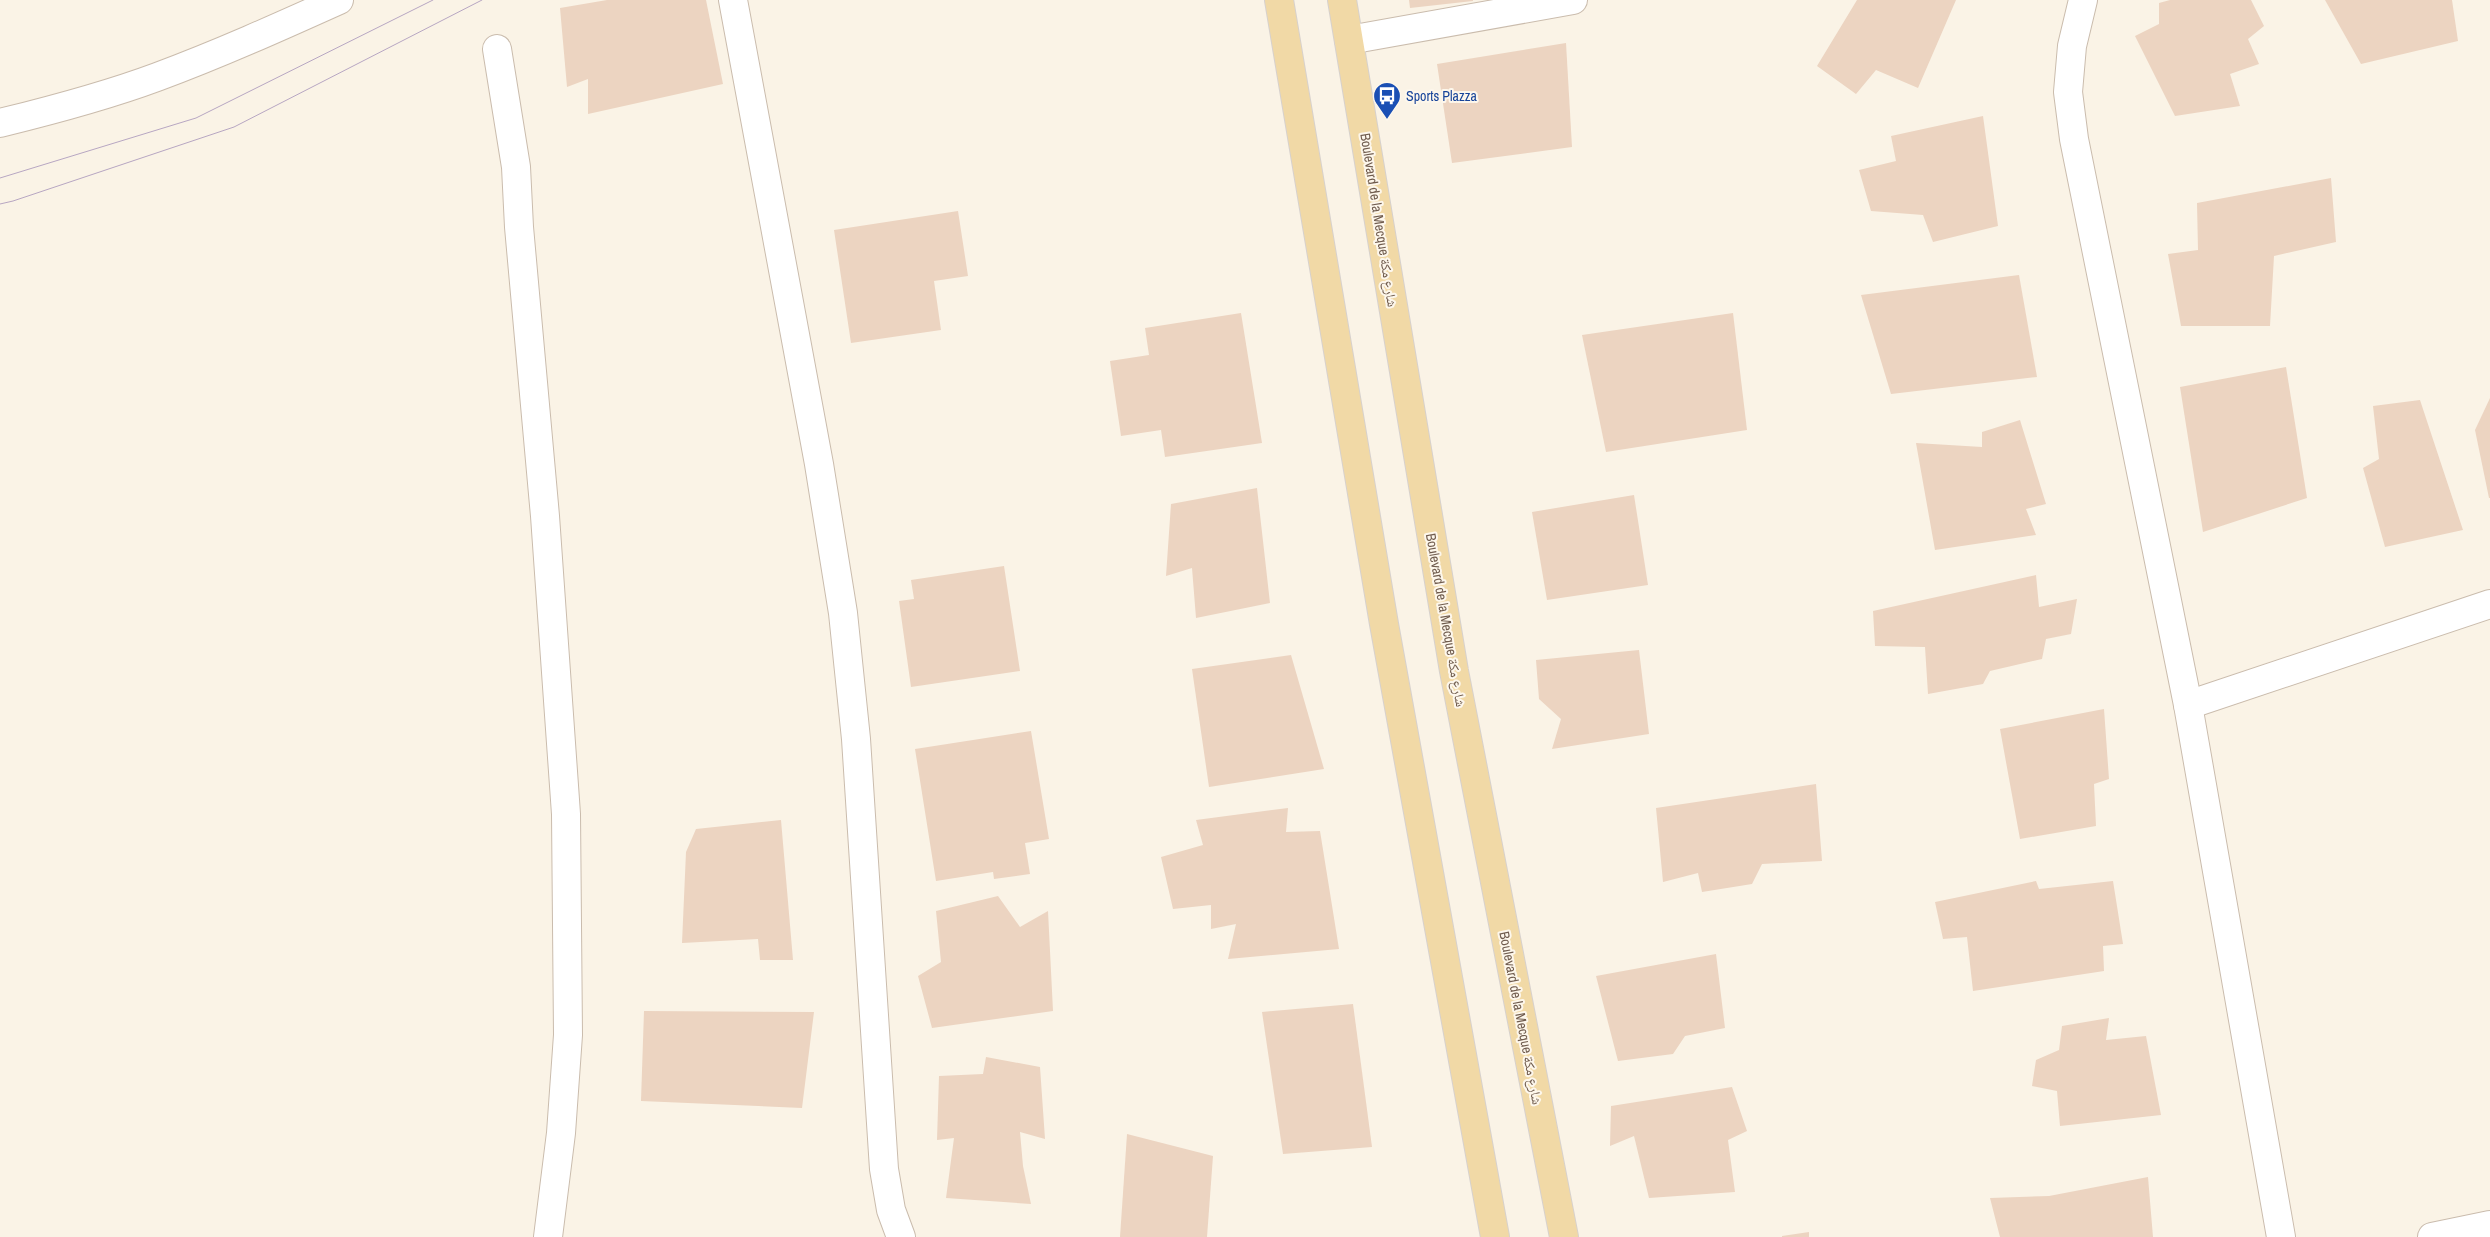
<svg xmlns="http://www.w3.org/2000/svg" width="2490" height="1237" viewBox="0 0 2490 1237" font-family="'Archivo Narrow','Noto Naskh Arabic',sans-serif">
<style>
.building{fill:#ecd4c1}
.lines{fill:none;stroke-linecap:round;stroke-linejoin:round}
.minor-casing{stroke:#cabcad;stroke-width:30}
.major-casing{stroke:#d7d1cd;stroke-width:30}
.minor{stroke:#fff;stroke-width:28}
.major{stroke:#f1d9a6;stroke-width:28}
.tram{stroke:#b7a6c2;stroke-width:1}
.labels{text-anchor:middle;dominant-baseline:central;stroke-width:4;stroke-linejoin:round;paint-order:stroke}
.transit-label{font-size:14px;fill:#164399;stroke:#fdf7ec;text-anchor:start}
.street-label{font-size:14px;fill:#705c4e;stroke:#fdf7ec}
</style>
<rect width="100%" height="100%" fill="#faf3e6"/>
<g class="building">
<path d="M607 0H706L723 84 588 114V79L567 87 560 8Z"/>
<path d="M1409 0H1473V1L1410 8Z"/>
<path d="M1857 0H1956L1918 88 1876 70 1856 94 1817 66Z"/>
<path d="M2170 0H2251L2264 26 2248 39 2259 64 2230 74 2240 106 2175 116 2135 36 2159 24V3Z"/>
<path d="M2325 0H2452L2458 41 2361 64Z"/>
<path d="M1566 43 1572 147 1452 163 1437 64Z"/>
<path d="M1983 116 1998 226 1933 242 1923 215 1871 211 1859 170 1896 161 1891 136Z"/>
<path d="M2331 178 2336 242 2274 256 2270 326H2181L2168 254 2198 250 2197 203Z"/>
<path d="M958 211 968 276 934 281 941 330 851 343 834 230Z"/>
<path d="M2019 275 2037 377 1891 394 1861 295Z"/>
<path d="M1241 313 1262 443 1165 457 1161 430 1121 436 1110 361 1149 355 1145 328Z"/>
<path d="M1733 313 1747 430 1606 452 1582 335Z"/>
<path d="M2286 367 2307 498 2203 532 2180 387Z"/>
<path d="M2490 398V498H2489L2475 430Z"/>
<path d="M2420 400 2463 530 2385 547 2363 468 2379 459 2373 406Z"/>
<path d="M2020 420 2046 504 2026 509 2036 535 1935 550 1916 443 1982 447V432Z"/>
<path d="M1257 488 1270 603 1196 618 1192 568 1166 576 1171 504Z"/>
<path d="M1634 495 1648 585 1547 600 1532 512Z"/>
<path d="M1004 566 1020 671 911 687 899 601 914 599 911 580Z"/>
<path d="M2036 575 2039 607 2077 599 2071 634 2046 639 2042 659 1990 671 1983 684 1928 694 1925 647 1875 646 1873 611Z"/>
<path d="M1639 650 1649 734 1552 749 1561 719 1539 699 1536 660Z"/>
<path d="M1291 655 1324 769 1209 787 1192 669Z"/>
<path d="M2104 709 2109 779 2094 784 2096 826 2020 839 2000 729Z"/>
<path d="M1031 731 1049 839 1025 843 1030 874 994 879 993 872 936 881 915 749Z"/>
<path d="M1816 784 1822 861 1762 864 1752 884 1702 892 1698 873 1663 882 1656 808Z"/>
<path d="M1288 808 1286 832 1320 831 1339 949 1228 959 1236 924 1211 929V905L1173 909 1161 857 1203 845 1196 820Z"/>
<path d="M781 820 793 960H760L758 939 682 943 686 852 696 829Z"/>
<path d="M2036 881 2039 889 2113 881 2123 944 2103 946 2104 971 1973 991 1967 937 1943 939 1935 902Z"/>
<path d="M998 896 1020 927 1048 911 1053 1011 932 1028 918 976 941 962 936 911Z"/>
<path d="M1716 954 1725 1028 1685 1036 1673 1054 1618 1061 1596 976Z"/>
<path d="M1353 1004 1372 1147 1283 1154 1262 1012Z"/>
<path d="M644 1011 814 1012 802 1108 641 1101Z"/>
<path d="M2109 1018 2106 1040 2146 1036 2161 1115 2060 1126 2057 1091 2032 1086 2036 1060 2059 1050 2062 1026Z"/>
<path d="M986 1057 1040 1067 1045 1139 1020 1132 1023 1166 1031 1204 946 1198 954 1138 937 1140 939 1076 983 1074Z"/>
<path d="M1732 1087 1747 1131 1728 1140 1735 1192 1649 1198 1634 1136 1610 1146 1611 1106Z"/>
<path d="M1127 1134 1213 1156 1207 1237H1120Z"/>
<path d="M2148 1177 2153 1237H2000L1990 1198 2049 1196Z"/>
<path d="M1809 1232V1237H1782V1236Z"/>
</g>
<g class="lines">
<defs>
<g id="minor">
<path d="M733 0 819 464 843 613 856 739 884 1169 891 1210 901 1237"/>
<path d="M2083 0 2072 46 2068 92 2074 139 2188 705 2281 1237"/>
<path d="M1349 40 1573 0"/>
<path d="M497 49 516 167 519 227 545 516 566 814 568 1035 561 1133 548 1237"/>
<path d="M0 123C53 110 106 96 157 77 219 54 279 27 339 0"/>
<path d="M2188 705 2490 604"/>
<path d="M2432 1237 2490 1225"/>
</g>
<g id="major">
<path d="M1279 0 1384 624 1495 1237"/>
<path d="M1342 0 1454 671 1564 1237"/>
</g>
</defs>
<use href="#minor" class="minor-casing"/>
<use href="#major" class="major-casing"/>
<use href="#minor" class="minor"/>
<use href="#major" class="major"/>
<g class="tram">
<path d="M0 178 196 118 433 0"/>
<path d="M0 204 13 201 234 127 482 0"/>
</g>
</g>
<defs>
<symbol id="bus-pin" viewBox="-11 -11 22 30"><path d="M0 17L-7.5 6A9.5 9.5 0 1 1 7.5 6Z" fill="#1a4fb4" stroke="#fdf7ec"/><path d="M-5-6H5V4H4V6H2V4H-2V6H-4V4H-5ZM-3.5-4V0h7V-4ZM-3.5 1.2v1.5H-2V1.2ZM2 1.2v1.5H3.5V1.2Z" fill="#fff"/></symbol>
</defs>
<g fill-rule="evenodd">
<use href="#bus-pin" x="1371" y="80" width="32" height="43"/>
</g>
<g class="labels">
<g class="transit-label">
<text x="1406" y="96">Sports Plazza</text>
</g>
<g class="street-label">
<text transform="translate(1379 220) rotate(81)">Boulevard de la Mecque شارع مكة</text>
<text transform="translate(1446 620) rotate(80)">Boulevard de la Mecque شارع مكة</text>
<text transform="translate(1521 1018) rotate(79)">Boulevard de la Mecque شارع مكة</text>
</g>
</g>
</svg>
